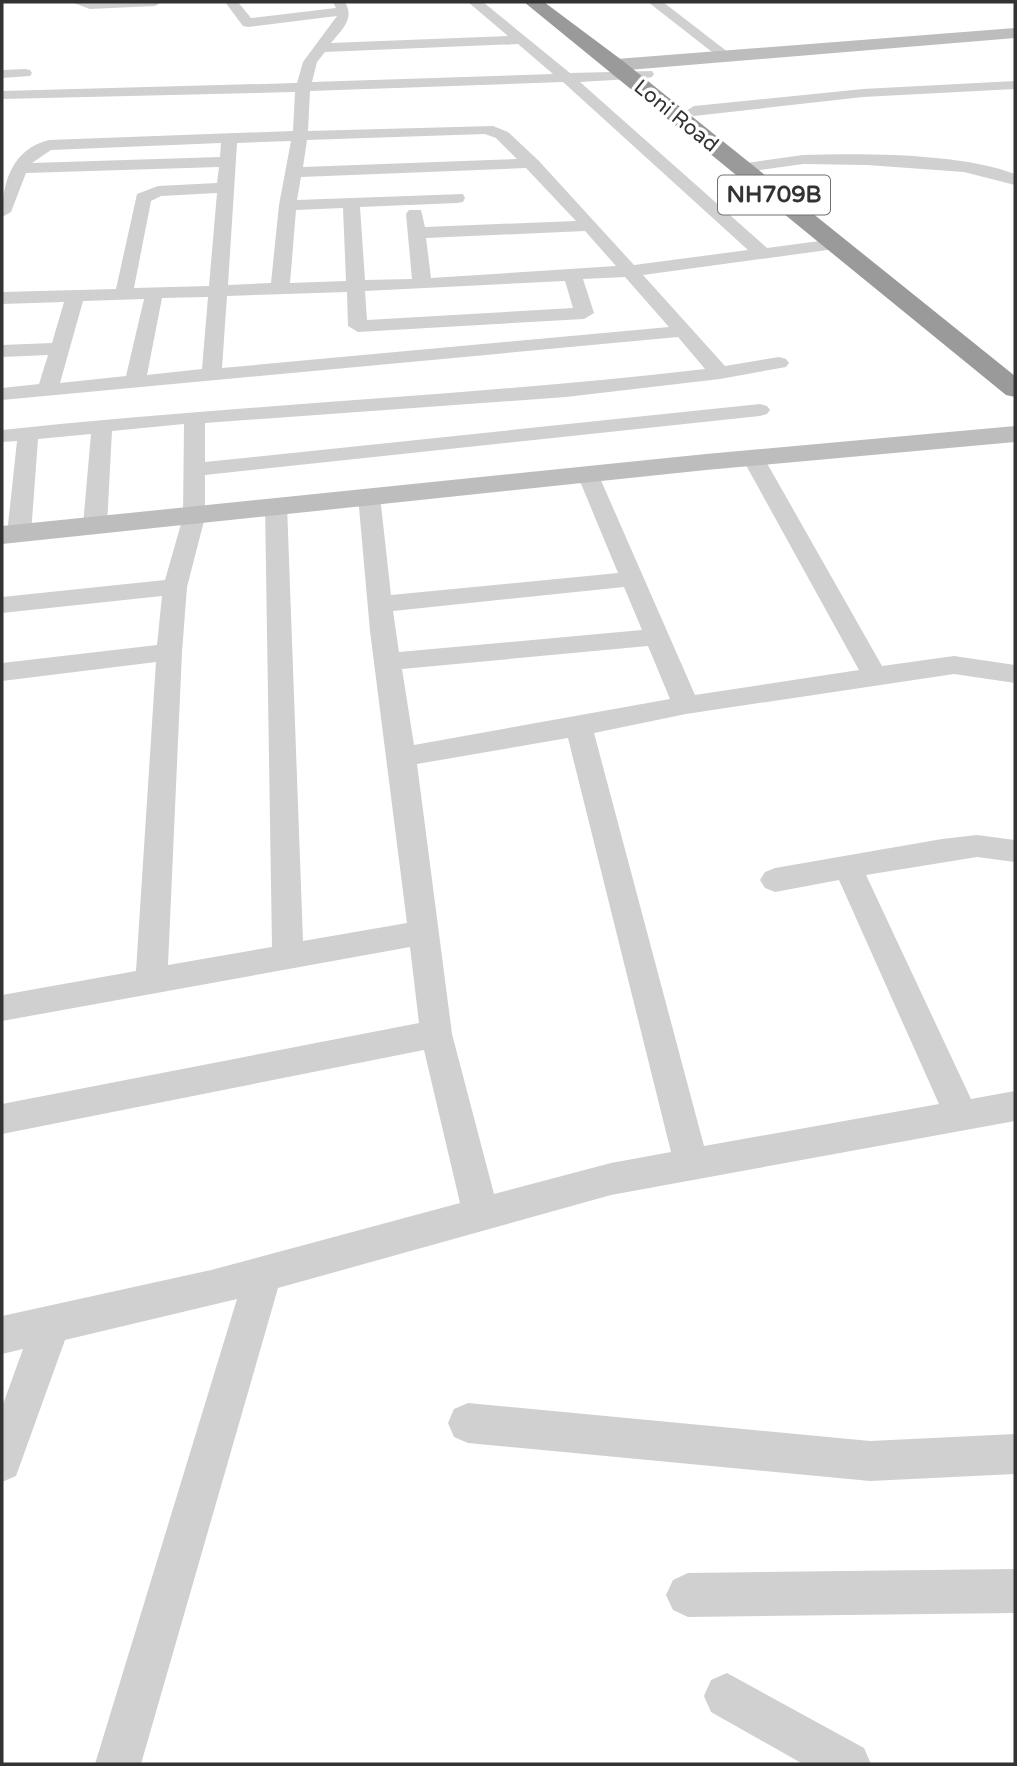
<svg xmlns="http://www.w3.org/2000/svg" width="1017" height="1766" viewBox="0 0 1017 1766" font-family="'Varela Round',sans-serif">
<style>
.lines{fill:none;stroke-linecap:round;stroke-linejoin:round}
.street{fill:#d0d0d0;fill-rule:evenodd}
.secondary{fill:#bdbdbd;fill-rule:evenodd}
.highway{fill:#9a9a9a;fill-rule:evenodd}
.labels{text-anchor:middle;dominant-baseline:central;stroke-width:7;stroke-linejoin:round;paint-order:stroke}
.far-street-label{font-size:21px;fill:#333;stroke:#fff}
.shield{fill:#fff;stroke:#707070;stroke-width:2}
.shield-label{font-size:23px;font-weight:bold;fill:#333}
</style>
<rect width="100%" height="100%" fill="#fff"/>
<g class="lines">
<g class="street">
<path d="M71 2H162L155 6 90 9Z"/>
<path d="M225 2H238L251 18 336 8 333 2H345C355 19 342 29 331 43L508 36 468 2H483L570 73 652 71 654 74 652 77 647 78 580 82 767 248 835 239 844 244 835 249 643 275 725 366 779 357 786 359 789 363 786 367 720 379 566 397 205 423V462L760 404 767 406 770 410 767 414 760 416 205 475V517L187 587 182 652 168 965 272 947 265 505 268 500H284L287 505 303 941 407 923 370 631 358 496 361 491H377L380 496 391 595 618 573 577 474 580 469H596L695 695 859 670 742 458 745 453H761L764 458 882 666 954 656 1015 665V683L954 674 686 714 594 733 704 1146 939 1104 839 880 775 892 765 888 760 880 765 872 775 868 942 839 977 835 1015 840V862L977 857 866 875 971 1099 1015 1091V1121L611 1195 278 1288 141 1764H95L237 1299 65 1340 16 1476 2 1482V1407L23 1349 2 1354V1316L211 1270 460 1203 424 1050 2 1134V1104L419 1023 410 947 2 1021V995L136 971 156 662 2 681V663L157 645 162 596 2 613V597L165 580 183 517 184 424 112 431 107 525 103 530H87L83 525 91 434 38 439 31 534 27 539H11L7 534 17 441 2 442V430C236 405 471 396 705 369L678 337 2 400V388L39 384 48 355 2 357V345L52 343 64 302 2 304V292L116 289 137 194 158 186 217 183 219 167 26 173 11 212 2 217C2 183 12 149 49 140L293 131 295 92 2 99V91L297 83 303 62 337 16 248 27 243 26ZM518 44 553 74 312 82 317 62 325 52ZM563 82 748 250 634 265 538 160 508 132 493 126 308 131 310 91ZM485 134 496 138 517 159 303 167 307 140ZM291 141 279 205 271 283 228 285 237 143ZM221 143 220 157 32 163 51 150ZM526 168 576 221 425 227 421 210H409L406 214 412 279 365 280 360 207 457 203 463 202 465 198 463 194 297 200 301 177ZM217 193 209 286 134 288 151 201 161 196ZM343 208 346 281 290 283 296 210ZM585 231 616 266 431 278 426 238ZM625 277 669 327 222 368 227 296 347 292 348 326 358 332 584 319 594 313 583 279ZM565 281 573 308 367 320 365 291ZM208 297 202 369 147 375 162 298ZM144 299 126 376 60 383 83 301ZM624 587 642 630 399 652 393 611ZM648 646 670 699 414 745 402 669ZM568 738 671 1152 611 1163 494 1194 452 1034 417 764Z"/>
<path d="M648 2H663L733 56 731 59H721Z"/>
<path d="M25 69 30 70 32 73 30 76 2 78V70Z"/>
<path d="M1015 81V89L863 97 694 116 686 111 694 106 863 89Z"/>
<path d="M803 155C863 153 960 153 1015 174V185L964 172 867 165 803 164 739 173 731 168 733 165Z"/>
<path d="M468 1403 870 1441 1015 1434V1474L870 1481 468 1443 454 1437 448 1423 454 1409Z"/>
<path d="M1015 1569V1613L688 1617 673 1610 666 1595 673 1580 688 1573Z"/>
<path d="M727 1673 864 1748 871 1764H803L711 1712 704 1696 711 1680Z"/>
</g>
<g class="secondary">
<path d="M1015 28V38L616 71 607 65 616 59Z"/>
<path d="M1015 426V442L706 470 2 544V526L706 454Z"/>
</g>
<path class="highway" d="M524 2H544L623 61 1015 376V397L1006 395Z"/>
</g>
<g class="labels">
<g class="far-street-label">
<text transform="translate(676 116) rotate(39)">Loni Road</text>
</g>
<rect class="shield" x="718" y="175.5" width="112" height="39" rx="5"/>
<g class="shield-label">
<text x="774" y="195">NH709B</text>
</g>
</g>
<rect width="1017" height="1766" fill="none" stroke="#333333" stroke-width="7"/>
</svg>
